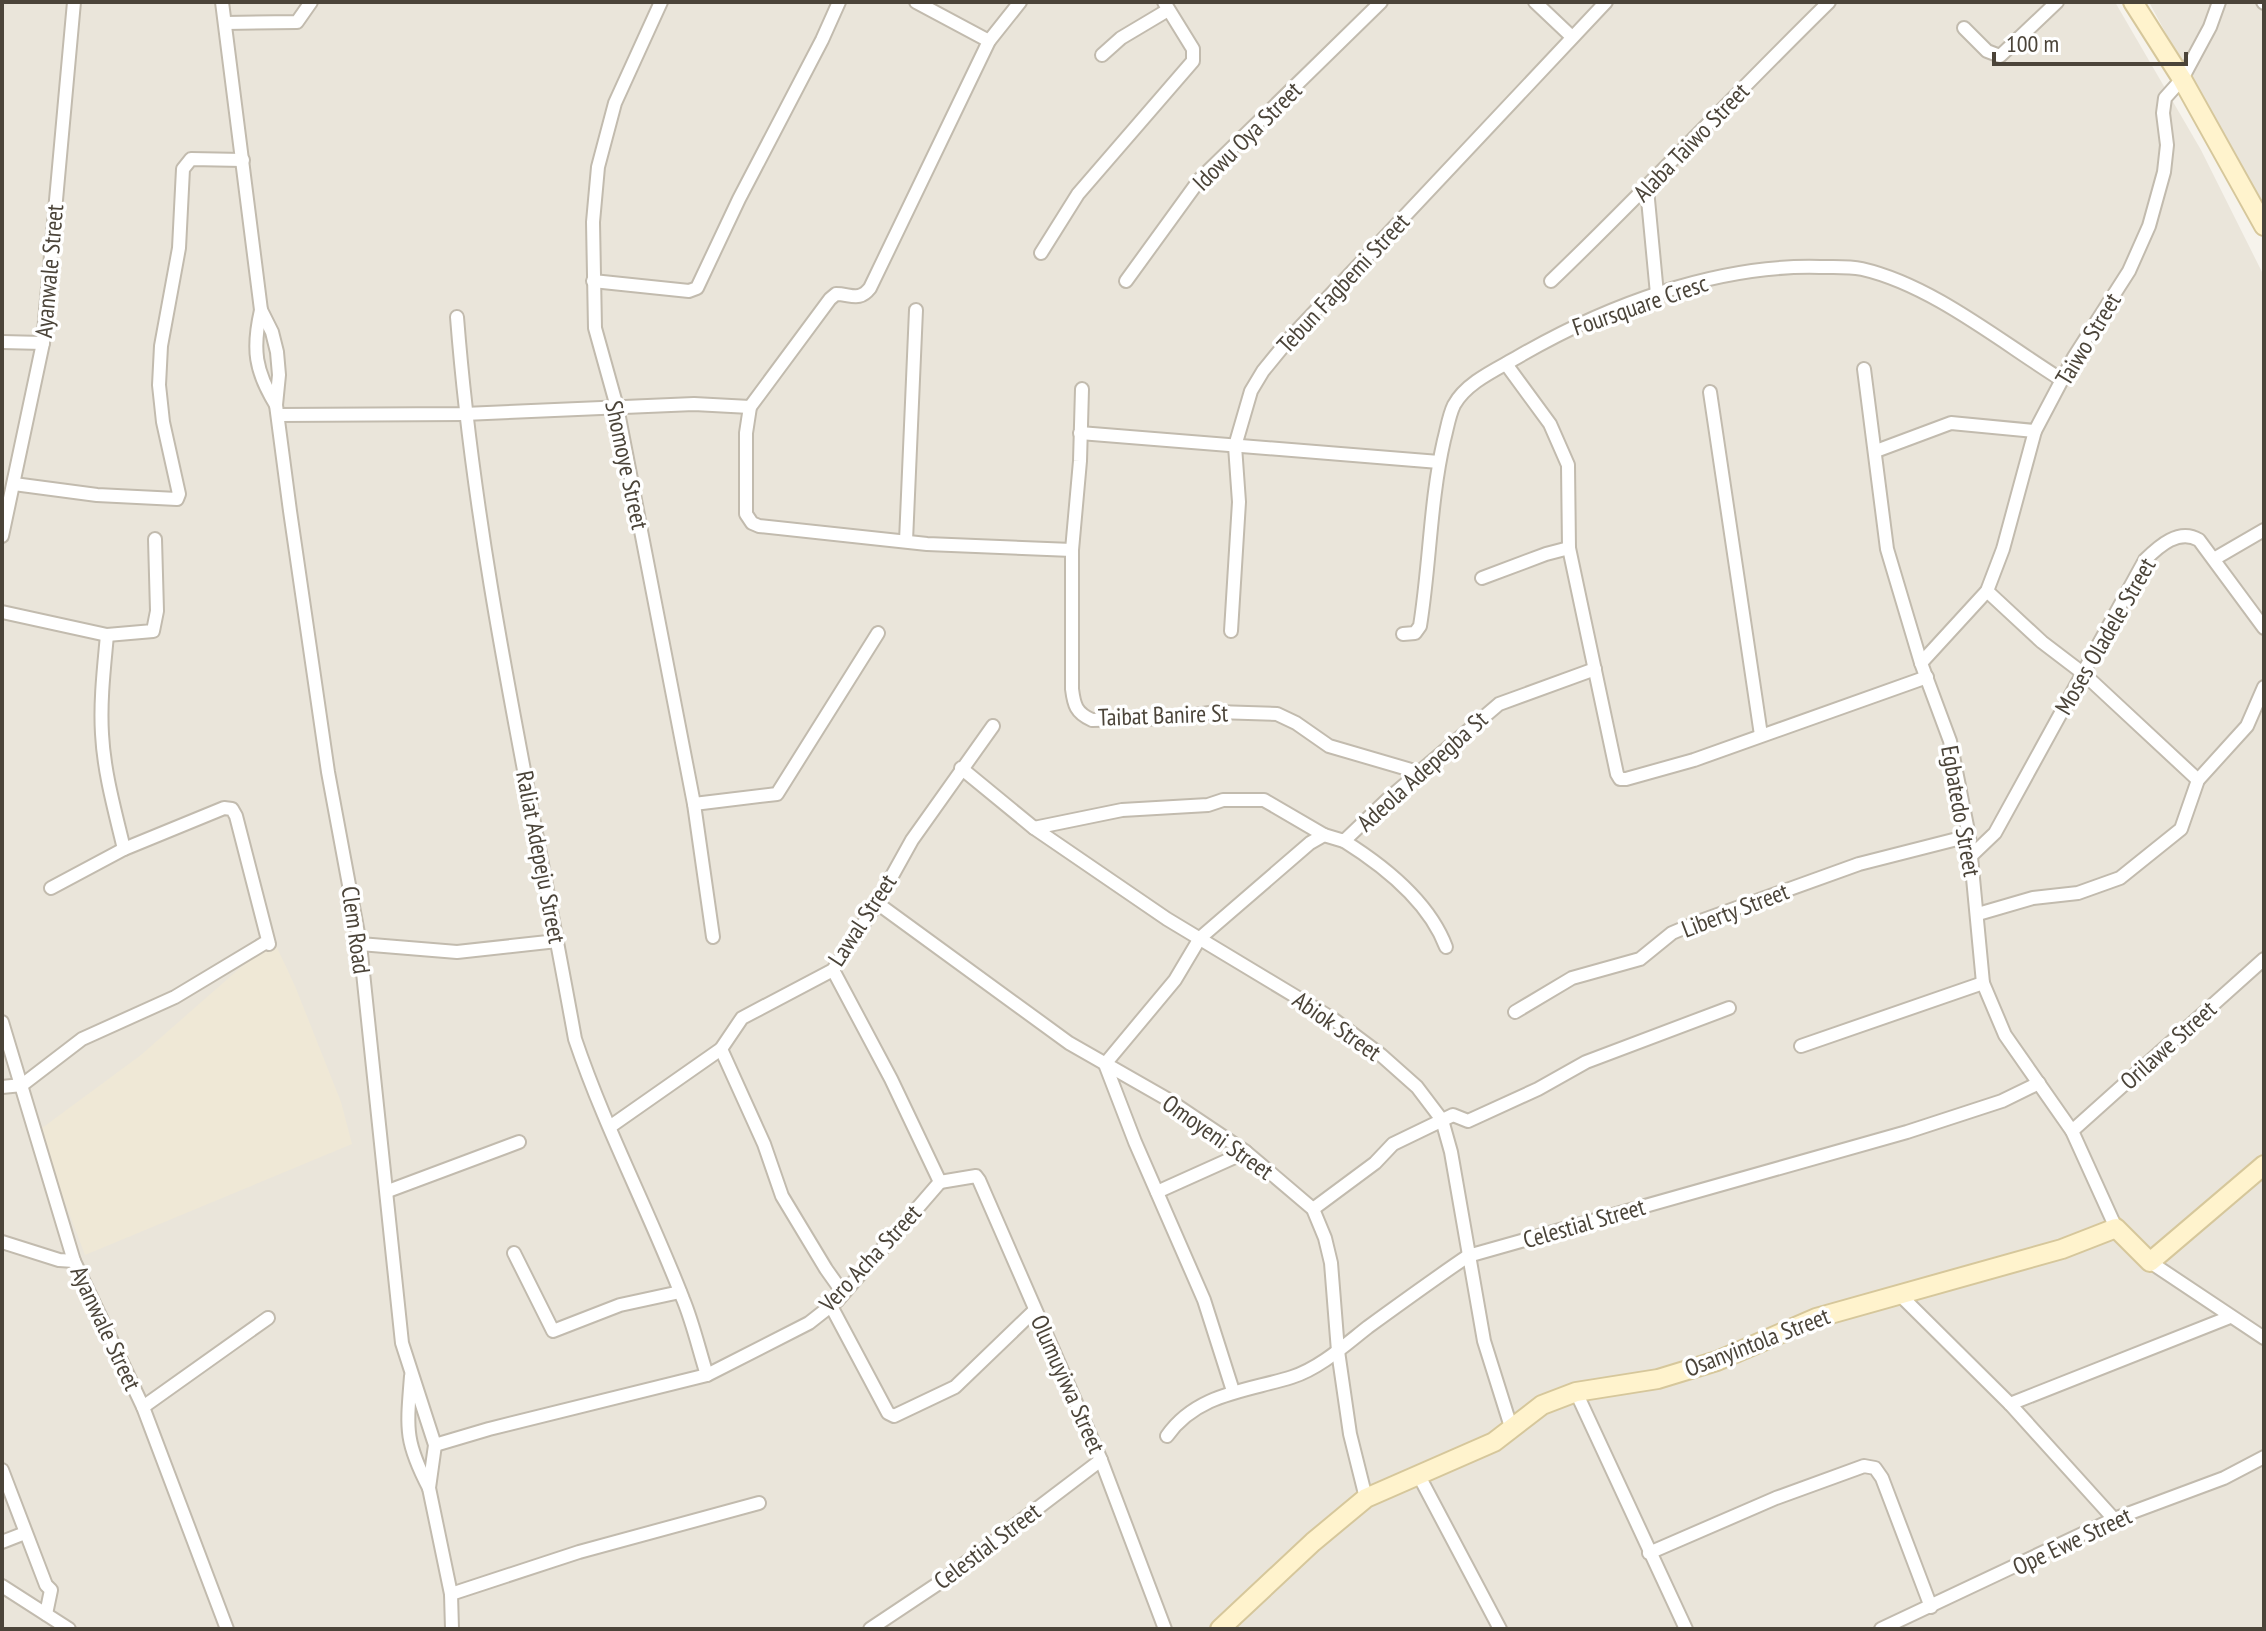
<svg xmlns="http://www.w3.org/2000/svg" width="2266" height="1631" viewBox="0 0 2266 1631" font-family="'PT Sans Narrow',sans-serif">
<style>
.residential{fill:#eae5da}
.education{fill:#efe8d6}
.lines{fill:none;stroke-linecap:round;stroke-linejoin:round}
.street-casing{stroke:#c2bbae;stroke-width:16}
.secondary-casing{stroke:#d6c79b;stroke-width:22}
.street{stroke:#fff;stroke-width:12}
.secondary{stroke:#fff3cd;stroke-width:18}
.labels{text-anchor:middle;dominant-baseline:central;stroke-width:7;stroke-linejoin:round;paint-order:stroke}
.street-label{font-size:24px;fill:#4b4439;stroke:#fff}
</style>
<rect width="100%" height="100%" fill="#f6f3ec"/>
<g class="residential">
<path d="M2 2H2115L2201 150 2264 276V1629H2Z"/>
<path d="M2149 2H2264V221L2245 180Z"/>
</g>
<path class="education" d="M273 939 295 986 341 1102 352 1144 85 1255 38 1131 141 1055Z"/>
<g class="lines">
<defs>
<g id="street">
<path d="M222 2 261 310 272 332 277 352 279 375 276 405 290 511 328 772 360 944 402 1343 435 1445 429 1488 451 1594 452 1629"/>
<path d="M661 2 615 103 598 167 593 222 595 328 617 407 694 804 713 937"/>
<path d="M916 2 989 41"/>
<path d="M1020 2 989 41 870 288C859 302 851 294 836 294L830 299 750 407 746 433V514L752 523 759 526 927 544 1072 550"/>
<path d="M1535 2 1572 37"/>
<path d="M2263 2 2264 3"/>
<path d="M225 23 297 22 311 2"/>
<path d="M1964 28 1987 51 2000 56 2057 2"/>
<path d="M1102 55 1121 38 1168 10"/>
<path d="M1647 189 1657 294"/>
<path d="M1041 253 1078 194 1193 61V49L1164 2"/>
<path d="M593 281 689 291 697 288 739 199 822 40 839 2"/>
<path d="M1126 281 1200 179 1381 2"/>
<path d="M1551 281C1646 190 1735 94 1829 2"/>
<path d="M261 310C252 349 255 371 276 405"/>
<path d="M457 317C476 561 532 799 575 1039 605 1128 649 1211 683 1299 693 1323 699 1350 707 1375"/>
<path d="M2 342 43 343"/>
<path d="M1506 364 1550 424 1568 465 1569 548 1617 774 1620 779H1626L1694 760 1927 677"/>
<path d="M1864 369 1887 549 1921 663 1950 741 1969 836 1983 983 2005 1035 2072 1131 2116 1228"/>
<path d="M1082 389 1080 461 1072 550V689C1074 705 1076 713 1092 720L1176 718 1216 712 1277 714 1296 723 1329 746 1418 772"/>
<path d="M1710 392 1761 735"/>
<path d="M278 415 464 414 694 404 750 407"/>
<path d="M1080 433 1439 462"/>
<path d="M1876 451 1951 423 2035 431"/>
<path d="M14 484 97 495 177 499 179 494 163 422 159 385 161 346 179 248 183 169 191 159 243 160"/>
<path d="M2 536 43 343 74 2"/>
<path d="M906 541 916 310"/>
<path d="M2214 559 2264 530"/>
<path d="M1482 578 1546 554 1569 548"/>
<path d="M1987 591 2042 642 2084 674 2198 780"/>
<path d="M2 612 107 635 153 631 157 611 155 539"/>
<path d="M1231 631 1239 502 1235 446 1251 391 1263 371 1290 338 1606 2"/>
<path d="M1403 634 1415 633 1420 626C1430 564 1430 501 1444 440 1447 429 1449 415 1454 405 1466 383 1495 370 1516 358 1605 306 1716 264 1820 267 1833 267 1848 266 1862 269 1932 285 2001 342 2062 380"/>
<path d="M107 635C104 668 100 701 102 734 104 773 115 811 124 849"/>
<path d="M1921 663 1987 591 2003 549 2035 431 2074 357 2129 271 2149 226 2164 172 2167 145 2163 113 2165 98 2182 79 2210 27 2219 2"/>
<path d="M961 768 1034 828 1167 919 1333 1019 1381 1055 1417 1087 1442 1120 1451 1152 1484 1341 1511 1427"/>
<path d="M694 804 777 794 878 633"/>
<path d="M1034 828 1122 810 1208 805 1223 800H1264L1324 835"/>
<path d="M1344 841C1384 866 1429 902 1446 947"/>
<path d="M1972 855 1995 833 2145 560C2159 546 2179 528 2199 540L2264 628"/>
<path d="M877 903 1069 1043 1167 1099 1246 1152 1313 1209 1325 1238 1331 1263 1338 1351 1350 1434 1366 1498"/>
<path d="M1978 914 2033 898 2078 893 2120 878 2181 829 2198 780 2247 726 2264 687"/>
<path d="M360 944 457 952 557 941"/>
<path d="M1515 1012 1572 978 1640 959 1672 933 1698 922 1859 864 1969 836"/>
<path d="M2 1022 74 1261 143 1407 227 1629"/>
<path d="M1801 1046 1983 983"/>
<path d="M721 1049 764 1144 782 1196 826 1269 843 1293"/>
<path d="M2 1087 22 1085 82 1039 175 997 268 941 269 944 236 816 232 809 224 808 124 849 51 888"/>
<path d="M611 1126 721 1049 742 1018 833 970 877 903 912 840 993 726"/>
<path d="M2072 1131 2264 959"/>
<path d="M940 1182 976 1176 979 1180 1101 1460 1165 1629"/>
<path d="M388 1191 519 1142"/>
<path d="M1157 1192 1246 1152"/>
<path d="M1313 1209 1375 1163 1393 1144 1453 1115 1468 1121 1538 1089 1586 1062 1729 1008"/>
<path d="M2 1242 59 1260 74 1261"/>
<path d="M514 1253 553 1331 620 1305 680 1292"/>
<path d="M2150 1262 2264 1338"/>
<path d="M1899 1294 2010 1404 2114 1519"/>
<path d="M831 1306 888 1413 894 1416 955 1387 1035 1310"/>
<path d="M411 1376C407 1428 404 1440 429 1488"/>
<path d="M1233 1391 1204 1300 1135 1142 1105 1064 1175 980 1200 938 1310 843 1324 835 1344 841 1388 799 1499 704 1595 669"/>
<path d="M1576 1392 1686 1629"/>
<path d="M2010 1404 2230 1317"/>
<path d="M143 1407 268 1318"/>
<path d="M1167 1436C1197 1393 1248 1391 1292 1377 1320 1368 1345 1345 1368 1327 1401 1303 1434 1279 1468 1256L1907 1132 2002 1101 2039 1083"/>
<path d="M435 1445 489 1429 707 1375 809 1323 837 1301 940 1182 891 1079 833 970"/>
<path d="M2 1470 46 1585 51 1590 46 1614"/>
<path d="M1418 1474 1500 1629"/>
<path d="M2 1542 25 1533"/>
<path d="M1649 1553 1776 1498 1864 1466 1875 1468 1882 1478 1931 1607"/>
<path d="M2 1586 69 1629"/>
<path d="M451 1594 579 1552 759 1503"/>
<path d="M870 1629 939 1583 1101 1460"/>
<path d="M1881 1629 2114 1519 2224 1478 2264 1457"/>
</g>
<g id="secondary">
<path d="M2133 2 2182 79 2264 226"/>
<path d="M1220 1629 1313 1542 1366 1498 1494 1442 1542 1405 1576 1392 1658 1379 1717 1361 1816 1318 2062 1249 2116 1228 2150 1262 2264 1165"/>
</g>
</defs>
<use href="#street" class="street-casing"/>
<use href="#secondary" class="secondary-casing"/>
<use href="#street" class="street"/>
<use href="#secondary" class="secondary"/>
</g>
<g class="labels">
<g class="street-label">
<text transform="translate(1247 136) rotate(-45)">Idowu Oya Street</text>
<text transform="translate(1691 142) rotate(-46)">Alaba Taiwo Street</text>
<text transform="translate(49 271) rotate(-85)">Ayanwale Street</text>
<text transform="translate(1343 283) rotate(-47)">Tebun Fagbemi Street</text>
<text transform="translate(1640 305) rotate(-19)">Foursquare Cresc</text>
<text transform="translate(2088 339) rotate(-59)">Taiwo Street</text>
<text transform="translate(627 465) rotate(78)">Shomoye Street</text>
<text transform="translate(2105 636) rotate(-60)">Moses Oladele Street</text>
<text transform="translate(1163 715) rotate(-2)">Taibat Banire St</text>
<text transform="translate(1422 771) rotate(-42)">Adeola Adepegba St</text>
<text transform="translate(1961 811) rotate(80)">Egbatedo Street</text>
<text transform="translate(541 857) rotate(79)">Raliat Adepeju Street</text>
<text transform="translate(1735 910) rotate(-21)">Liberty Street</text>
<text transform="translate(862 920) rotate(-57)">Lawal Street</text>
<text transform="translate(356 930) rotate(82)">Clem Road</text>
<text transform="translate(1337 1026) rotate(35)">Abiok Street</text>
<text transform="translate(2168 1045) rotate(-42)">Orilawe Street</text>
<text transform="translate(1218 1137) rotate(35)">Omoyeni Street</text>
<text transform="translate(1584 1223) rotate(-16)">Celestial Street</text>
<text transform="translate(870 1258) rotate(-47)">Vero Acha Street</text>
<text transform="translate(106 1328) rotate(65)">Ayanwale Street</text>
<text transform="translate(1757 1342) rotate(-21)">Osanyintola Street</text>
<text transform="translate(1068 1384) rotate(66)">Olumuyiwa Street</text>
<text transform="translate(2072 1541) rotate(-25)">Ope Ewe Street</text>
<text transform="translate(987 1546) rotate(-37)">Celestial Street</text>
</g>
</g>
<rect width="2266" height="1631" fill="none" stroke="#4b4439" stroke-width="8"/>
<path d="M1994 52v12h192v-12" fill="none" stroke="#4b4439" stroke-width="4"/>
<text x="2006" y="52" font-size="24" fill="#4b4439" stroke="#ffffff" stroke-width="6" paint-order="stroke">100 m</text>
</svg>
